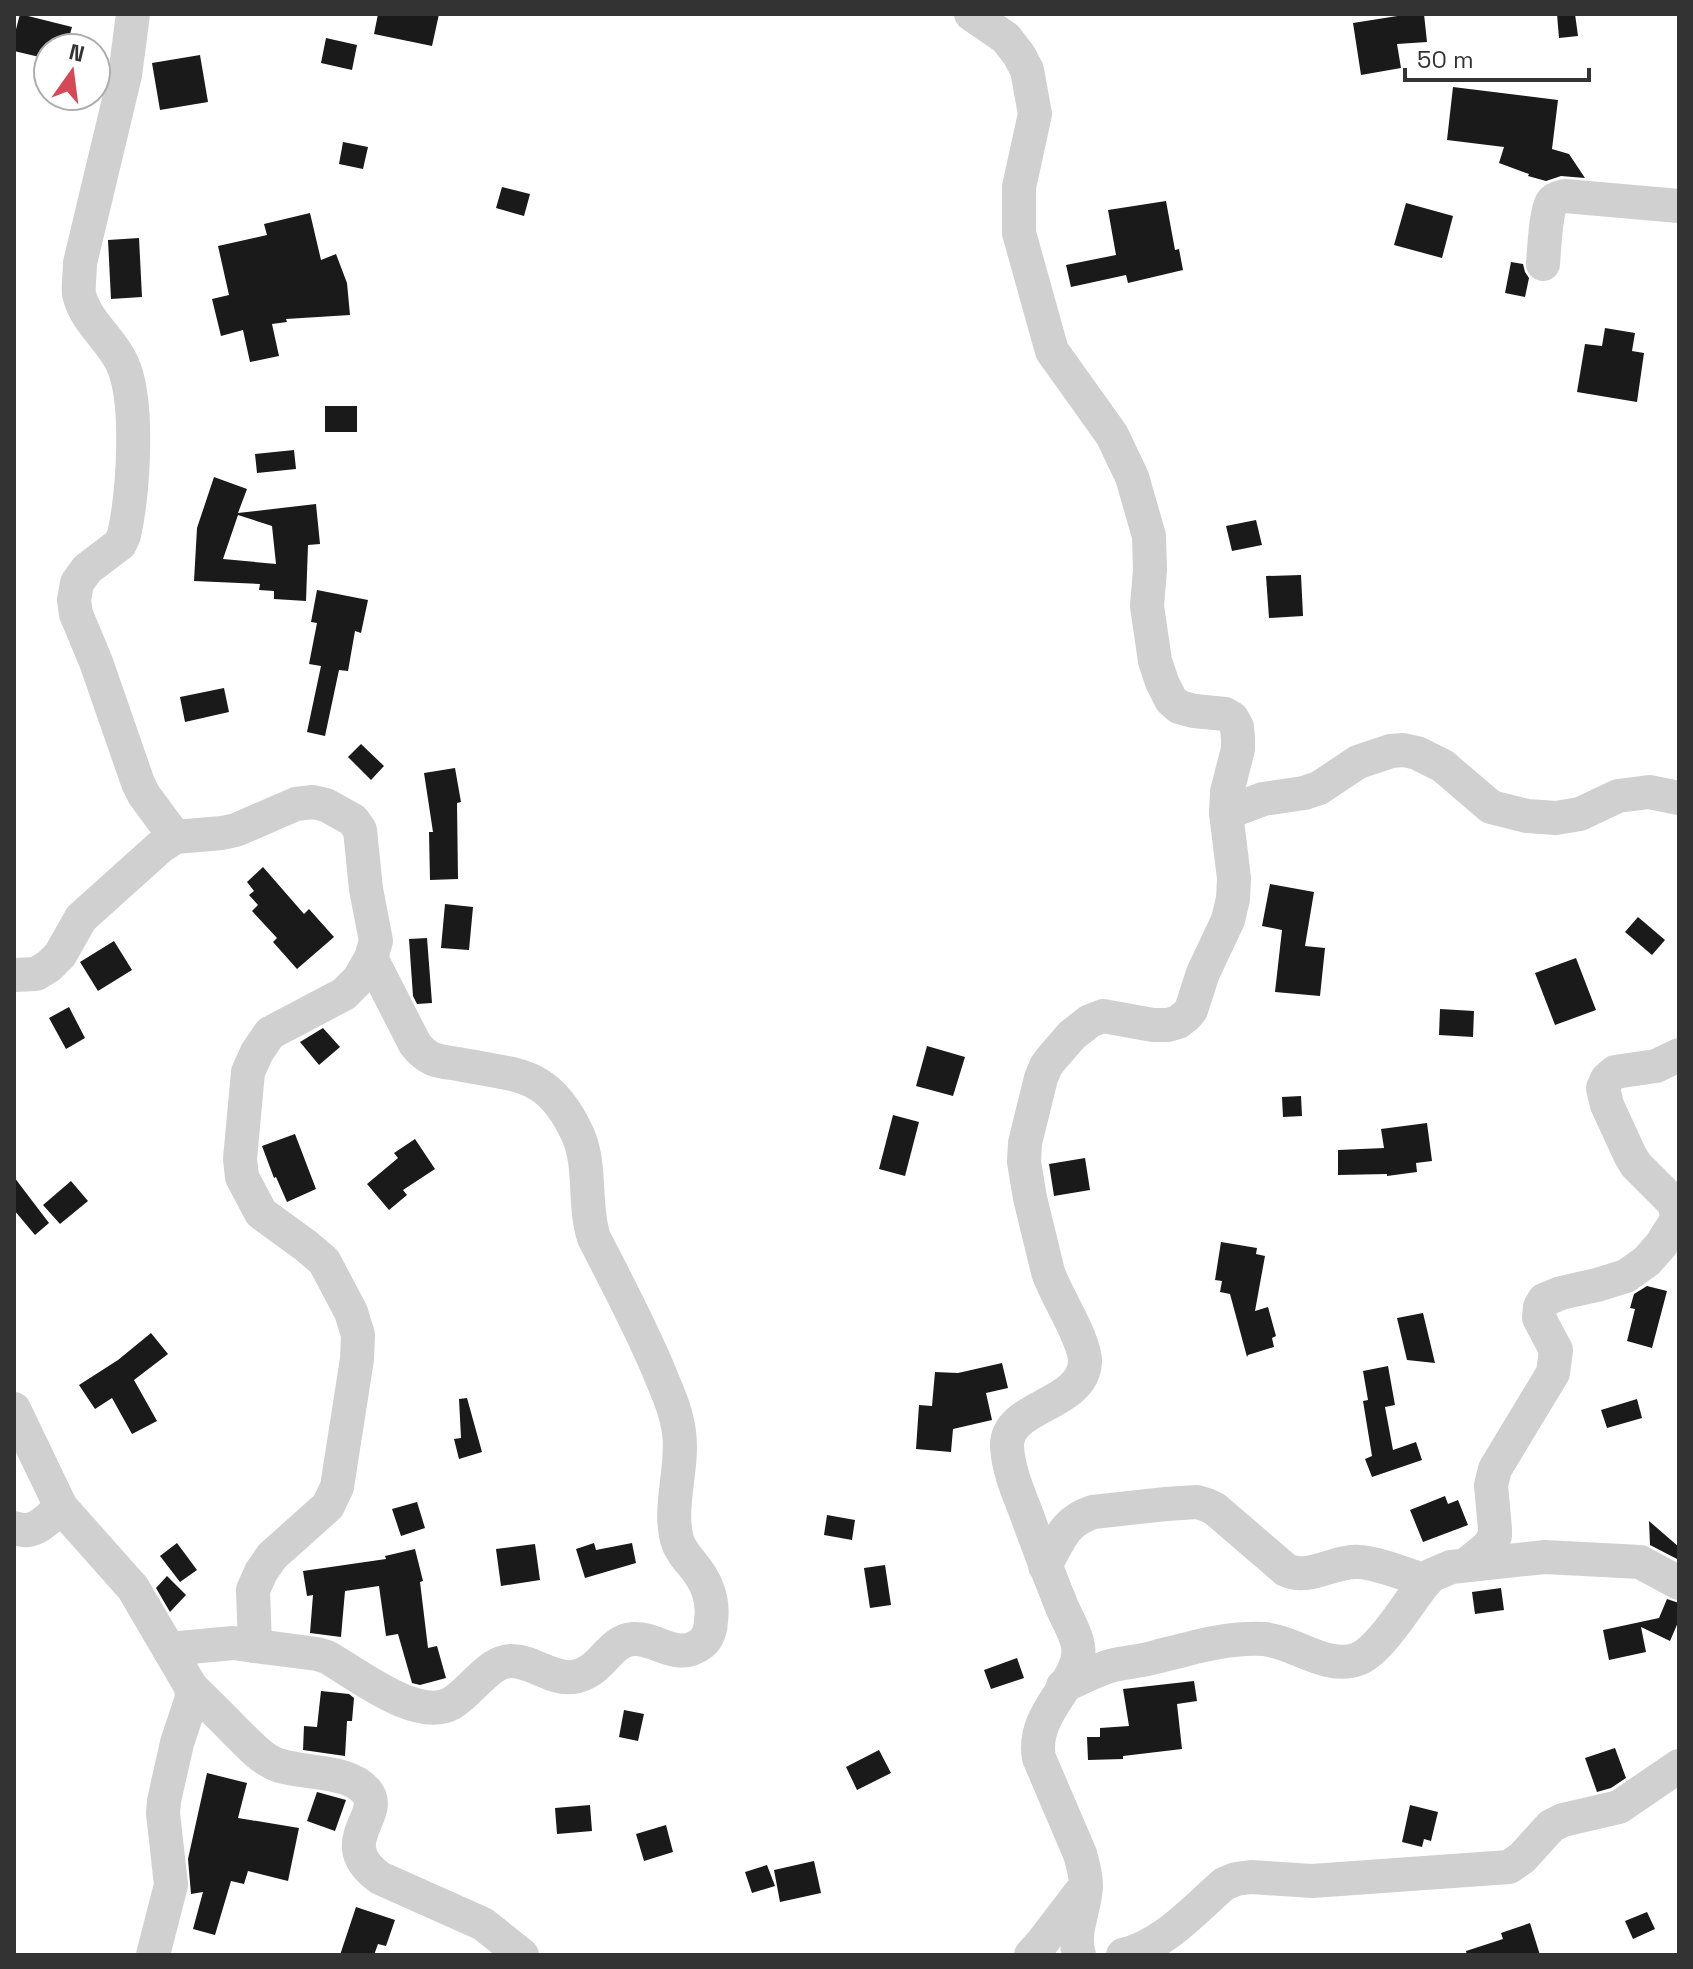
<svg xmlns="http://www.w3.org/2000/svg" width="1693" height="1969" viewBox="0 0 1693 1969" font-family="'Space Grotesk',sans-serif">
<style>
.building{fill:#1a1a1a;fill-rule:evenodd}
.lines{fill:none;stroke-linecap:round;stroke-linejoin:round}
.minor{stroke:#d0d0d0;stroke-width:34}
</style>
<rect width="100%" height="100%" fill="#fff"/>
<g class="building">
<path d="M20 14 72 27 66 48H48V59L14 51V37Z"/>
<path d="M378 14H439L432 46 374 34Z"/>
<path d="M1410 14H1424L1427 42 1397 44 1401 68 1361 75 1353 23Z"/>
<path d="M1557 14H1575L1578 36 1559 38Z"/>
<path d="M326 38 357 45 352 70 321 63Z"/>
<path d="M200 55 208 102 160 110 152 63Z"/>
<path d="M1453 87 1558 100 1552 149 1569 154 1585 178 1561 176 1546 181 1528 176 1529 174 1499 163 1504 147 1447 140Z"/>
<path d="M343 142 368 147 363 169 339 164Z"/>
<path d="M502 187 530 194 524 216 496 208Z"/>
<path d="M1166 201 1175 250 1179 249 1183 270 1128 283 1126 275 1071 287 1066 265 1116 255 1108 210Z"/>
<path d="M1406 203 1453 216 1442 258 1394 245Z"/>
<path d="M310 213 321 260 336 254 347 283 350 315 286 319 287 322 272 324 279 356 250 362 243 330 221 336 212 299 229 295 218 246 267 235 264 224Z"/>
<path d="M139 238 142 297 111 299 108 240Z"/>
<path d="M1511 262 1523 264 1525 272 1529 278 1525 297 1505 293Z"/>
<path d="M1605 328 1635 333 1632 351 1644 353 1637 402 1577 392 1585 344 1602 346Z"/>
<rect x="325" y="406" width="32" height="26"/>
<path d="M294 450 296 469 257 473 255 454Z"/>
<path d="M214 477 247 489 238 513 316 504 320 544 308 545 306 601 274 599V591L259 590 260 584 194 581 197 528ZM238 515 272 526 276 564 223 559Z"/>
<path d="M1256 520 1262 545 1232 551 1226 526Z"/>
<path d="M1301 575 1303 616 1269 618 1266 576Z"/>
<path d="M317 590 368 600 361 633 355 631 348 671 339 670 325 736 307 732 321 666 309 664 317 623 311 622Z"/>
<path d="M224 688 229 712 185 722 180 697Z"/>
<path d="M361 744 384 766 371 780 348 757Z"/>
<path d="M455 768 461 802 457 803 458 879 430 880 429 832H433L424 773Z"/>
<path d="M263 867 304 914 309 909 334 937 297 969 273 942 277 938 252 911 258 905 249 895 254 891 247 882Z"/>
<path d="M1270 884 1314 892 1305 946 1325 948 1320 996 1275 992 1282 930 1262 926Z"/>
<path d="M445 904 473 907 469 950 441 948Z"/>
<path d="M1638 917 1665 940 1652 955 1625 932Z"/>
<path d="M427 938 432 1003 417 1004 413 996 409 939Z"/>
<path d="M114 941 132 970 98 991 80 962Z"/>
<path d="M1576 958 1596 1010 1555 1025 1535 973Z"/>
<path d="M69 1007 85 1038 66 1049 49 1018Z"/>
<path d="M1440 1009 1474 1011 1473 1037 1439 1035Z"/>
<path d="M323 1028 340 1047 319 1065 300 1042Z"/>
<path d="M927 1046 965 1057 953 1096 916 1086Z"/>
<path d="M1301 1096 1302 1116 1283 1117 1282 1097Z"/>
<path d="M893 1115 919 1122 905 1176 879 1169Z"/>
<path d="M1427 1123 1432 1161 1416 1163 1417 1172 1387 1176V1174L1338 1175V1150L1384 1148 1381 1129Z"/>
<path d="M295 1134 316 1189 287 1202 276 1177 274 1178 262 1146Z"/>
<path d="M415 1139 435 1169 403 1190 407 1195 389 1210 367 1184 398 1158 394 1153Z"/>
<path d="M1085 1158 1090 1190 1054 1196 1049 1164Z"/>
<path d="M14 1177 49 1223 35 1235 14 1210Z"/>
<path d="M71 1181 88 1201 60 1224 43 1205Z"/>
<path d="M1221 1242 1257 1248 1256 1254 1265 1256 1255 1311 1268 1307 1276 1336 1272 1338 1274 1347 1248 1355 1247 1357 1230 1294 1220 1292 1222 1281 1215 1280Z"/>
<path d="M1647 1286 1667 1291 1652 1348 1627 1341 1635 1309 1630 1308 1634 1294Z"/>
<path d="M1423 1313 1435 1363 1407 1360 1397 1318Z"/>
<path d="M151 1333 168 1354 134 1380 157 1421 132 1434 112 1398 95 1409 79 1385 118 1360Z"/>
<path d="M1002 1363 1008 1388 986 1393 992 1420 953 1429 951 1452 916 1449 919 1405 932 1406 935 1372 958 1373Z"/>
<path d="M1388 1366 1395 1405 1385 1407 1393 1450 1416 1442 1422 1460 1372 1477 1365 1459 1372 1456 1363 1401 1368 1400 1363 1371Z"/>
<path d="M467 1398 482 1452 459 1459 454 1439 461 1438 459 1399Z"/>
<path d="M1637 1399 1642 1418 1607 1428 1601 1410Z"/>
<path d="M1445 1496 1448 1504 1458 1500 1468 1525 1423 1542 1410 1510Z"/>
<path d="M417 1502 425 1528 401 1536 392 1509Z"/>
<path d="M827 1515 855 1520 852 1540 824 1535Z"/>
<path d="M1649 1521 1679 1547V1560L1650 1545Z"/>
<path d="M177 1543 197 1570 180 1582 160 1556Z"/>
<path d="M594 1543 596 1550 632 1543 636 1563 585 1578 576 1549Z"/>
<path d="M535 1544 540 1580 501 1586 496 1549Z"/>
<path d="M415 1549 423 1581 420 1582 428 1648 437 1646 446 1678 420 1685 412 1683 398 1634 386 1636 379 1586 345 1591 341 1637 310 1633 313 1595 307 1596 303 1571 386 1559 385 1556Z"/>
<path d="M885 1565 891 1605 870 1608 864 1568Z"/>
<path d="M167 1576 186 1595 170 1612 156 1588Z"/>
<path d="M1501 1588 1504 1610 1475 1614 1472 1592Z"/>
<path d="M1667 1599 1679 1603V1620L1670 1641 1641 1627 1646 1652 1609 1660 1603 1630 1659 1618Z"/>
<path d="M1017 1658 1024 1678 991 1689 984 1670Z"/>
<path d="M1194 1681 1197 1701 1177 1704 1182 1749 1123 1756V1759L1088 1760 1087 1737H1100V1728L1129 1726 1123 1689Z"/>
<path d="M321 1691 349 1694 354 1698 352 1721H347L345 1756 303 1750 304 1726 317 1727Z"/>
<path d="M624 1710 644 1714 638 1741 619 1737Z"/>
<path d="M1615 1748 1626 1778 1611 1788 1597 1792 1585 1758Z"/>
<path d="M879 1750 891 1773 857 1790 846 1767Z"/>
<path d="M207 1773 247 1783 238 1818 299 1828 288 1881 248 1871 244 1884 231 1881 215 1935 193 1929 203 1892 191 1894 188 1859Z"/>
<path d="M317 1792 346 1800 335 1831 307 1821Z"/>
<path d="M590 1805 592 1831 557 1834 555 1808Z"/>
<path d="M1410 1805 1438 1812 1431 1841 1424 1839 1422 1847 1402 1842Z"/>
<path d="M666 1825 673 1852 644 1861 636 1834Z"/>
<path d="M814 1861 821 1893 780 1902 774 1870Z"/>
<path d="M767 1865 775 1886 752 1893 745 1872Z"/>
<path d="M356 1907 395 1920 386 1946 378 1944 374 1955H340Z"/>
<path d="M1647 1912 1655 1929 1633 1939 1625 1921Z"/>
<path d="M1530 1923 1540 1955H1467L1466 1951 1503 1939 1501 1933Z"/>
</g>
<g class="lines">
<g class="minor">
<path d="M133 14 125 75 80 263C80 273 78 285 79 294 85 321 111 339 122 363 140 401 133 494 124 535L120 544 87 569 77 583 74 600 76 614 96 662 138 783 144 795 175 837"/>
<path d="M971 14 1006 38 1019 55 1027 70 1035 114 1019 187V233L1052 351 1112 435 1132 477 1149 536 1150 570 1147 606 1155 661 1162 682 1171 700 1179 707 1194 711 1225 714 1232 718 1237 727 1238 739V749L1227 792 1226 813 1234 878 1233 899 1228 920 1203 973 1191 1010 1187 1015 1178 1022 1168 1025H1153L1103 1016 1090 1021 1072 1035 1052 1058 1046 1066 1041 1078 1025 1143 1024 1162 1030 1198 1048 1272C1056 1296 1086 1341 1085 1362 1083 1406 1006 1405 1007 1446 1008 1468 1017 1490 1025 1510 1037 1543 1049 1575 1062 1607 1067 1619 1076 1633 1078 1646 1084 1681 1030 1711 1039 1758L1080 1854C1083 1864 1086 1875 1086 1886 1085 1910 1072 1931 1079 1955"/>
<path d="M1543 264C1544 252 1546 209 1552 202 1555 198 1561 197 1565 196L1679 206"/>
<path d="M1226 813 1263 799 1304 793 1319 788 1358 762 1391 751 1403 750 1417 753 1443 766 1491 807 1527 816 1556 818 1580 814 1618 796 1649 792 1679 798"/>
<path d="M14 975 36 974 49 966 60 955 81 918 160 847 175 837 222 833 236 830 296 804 313 802 326 805 353 820 360 830 366 889 376 941 371 958 359 979 344 994 270 1033 257 1052 248 1072 240 1159 242 1177 261 1213 305 1245 324 1261 351 1312 358 1335 357 1359 337 1487 328 1506 272 1556 261 1572 253 1590 255 1646"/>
<path d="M14 1409 61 1507 133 1588 191 1687 192 1698 177 1743 164 1801 163 1813 171 1885 153 1955"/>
<path d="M14 1528C34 1536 47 1520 61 1507"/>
<path d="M1466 1565 1488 1547 1495 1536V1529L1491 1485 1495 1469 1553 1373 1556 1350 1539 1318 1540 1307 1544 1300 1561 1293 1597 1285 1626 1276 1647 1261 1661 1245 1675 1223 1677 1216 1674 1203 1636 1165 1630 1155 1607 1105 1603 1088 1607 1079 1615 1072 1656 1066 1679 1055"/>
<path d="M1045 1566C1060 1540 1063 1522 1093 1512L1166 1504 1197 1502 1207 1505 1215 1509 1286 1570C1310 1581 1334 1560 1359 1562 1378 1563 1407 1575 1426 1581"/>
<path d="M169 1649 233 1643 317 1654 327 1657C357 1674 418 1723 452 1703 460 1698 468 1690 475 1683 485 1674 495 1662 510 1661 532 1660 551 1680 573 1677 601 1674 608 1641 633 1639 657 1637 677 1663 702 1643 708 1638 711 1628 711 1621 714 1599 707 1582 693 1565 687 1558 680 1550 677 1540 668 1505 684 1467 679 1432 676 1409 666 1389 658 1369 639 1324 616 1281 594 1238 583 1205 592 1167 578 1135 549 1071 519 1076 458 1064 438 1061 428 1061 415 1044L371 958"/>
<path d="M1063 1686C1080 1679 1097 1669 1114 1665 1128 1662 1142 1661 1156 1657 1191 1648 1227 1637 1264 1639 1295 1642 1327 1671 1358 1659 1381 1650 1409 1601 1426 1581L1432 1575 1451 1567 1545 1557 1640 1562 1679 1583"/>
<path d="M191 1687C206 1702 221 1716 235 1731 247 1742 258 1756 273 1763 299 1775 347 1768 366 1791 387 1815 330 1842 380 1878L483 1924 522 1955"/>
<path d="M1031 1955 1041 1944 1080 1893"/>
<path d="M1123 1955C1164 1945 1193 1911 1224 1884L1236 1879 1251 1877 1312 1881 1509 1867 1522 1858 1551 1826 1563 1820 1619 1807 1679 1766"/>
</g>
</g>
<rect width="1693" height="1969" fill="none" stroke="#333333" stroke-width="32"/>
<g transform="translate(72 72) rotate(14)"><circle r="38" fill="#ffffff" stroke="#adadad" stroke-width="2"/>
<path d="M0-6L14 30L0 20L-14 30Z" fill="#d54956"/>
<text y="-12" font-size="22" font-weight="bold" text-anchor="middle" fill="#333333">N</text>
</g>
<path d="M1405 68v12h184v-12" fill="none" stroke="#333333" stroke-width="4"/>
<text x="1417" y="68" font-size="24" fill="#333333" stroke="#ffffff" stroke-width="6" paint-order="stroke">50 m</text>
</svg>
